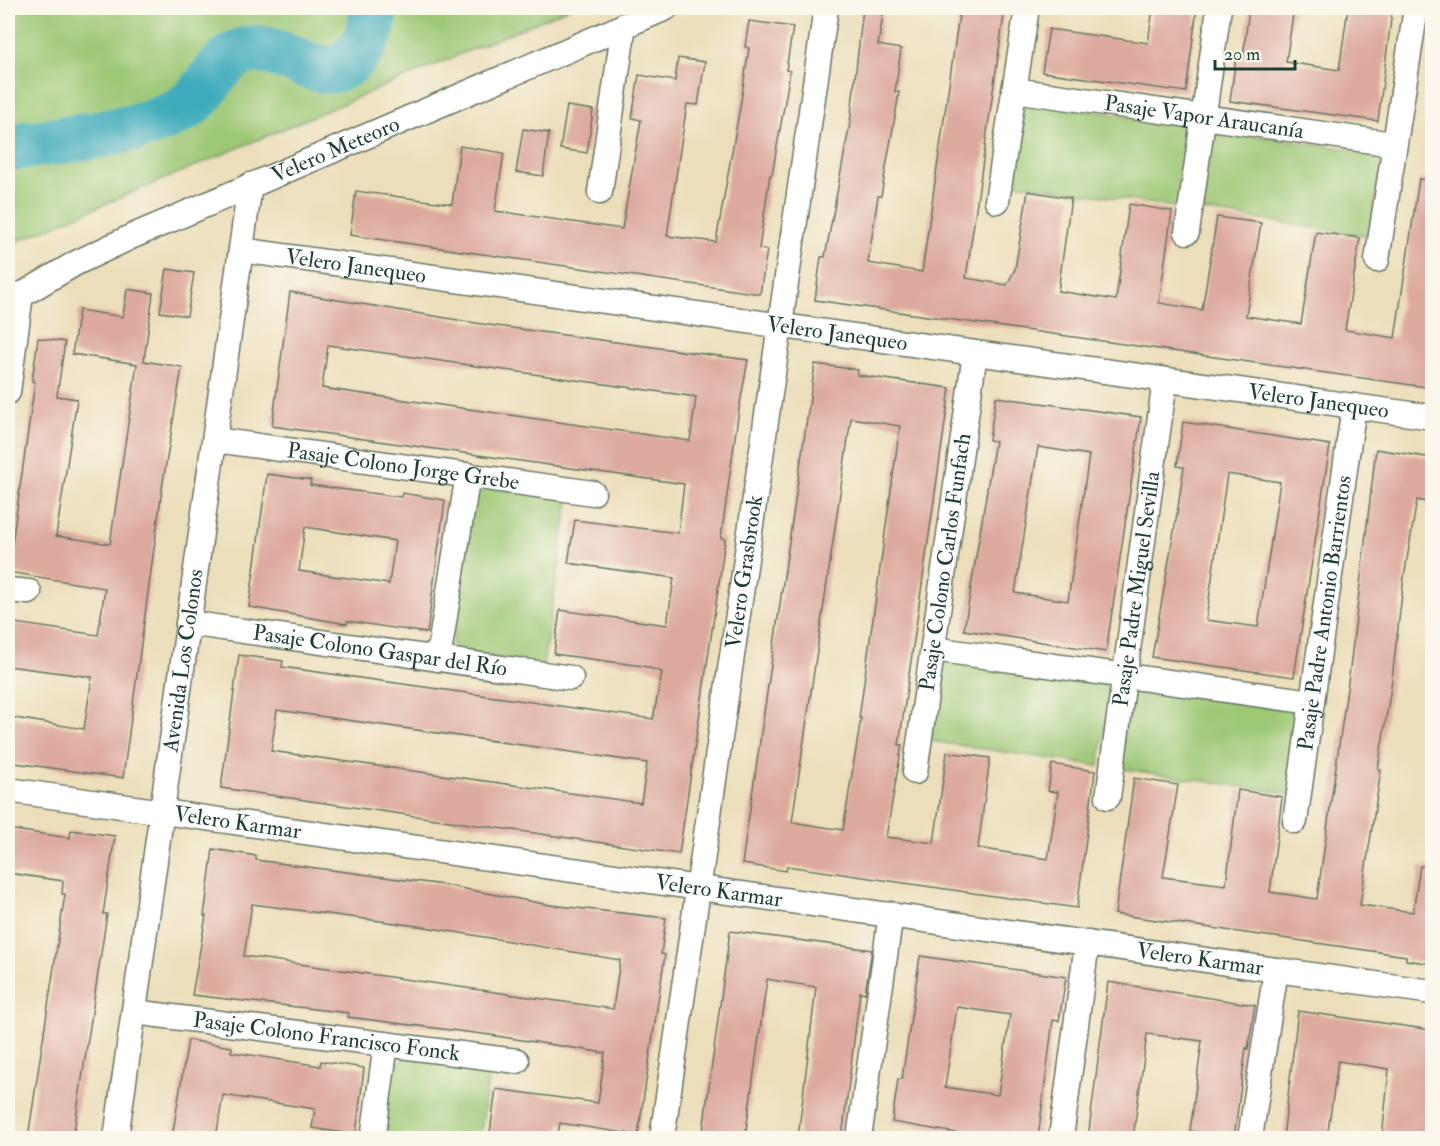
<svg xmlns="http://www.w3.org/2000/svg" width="1440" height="1146" viewBox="0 0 1440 1146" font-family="'IM FELL Double Pica',serif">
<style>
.green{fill:#9cc774;stroke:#5e8254;stroke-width:1.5}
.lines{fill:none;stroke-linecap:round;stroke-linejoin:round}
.river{stroke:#3dabbc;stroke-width:48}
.building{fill:#ddaa9f;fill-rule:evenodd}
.street-casing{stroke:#677563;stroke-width:27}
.street{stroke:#fff;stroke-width:24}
.labels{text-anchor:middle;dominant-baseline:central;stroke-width:6;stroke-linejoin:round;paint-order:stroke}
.street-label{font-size:22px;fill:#1f3d34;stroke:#fbf7ec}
</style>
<rect width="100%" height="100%" fill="#fbf7ec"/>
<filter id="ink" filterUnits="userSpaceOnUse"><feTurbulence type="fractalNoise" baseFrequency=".0167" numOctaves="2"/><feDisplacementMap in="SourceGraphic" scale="12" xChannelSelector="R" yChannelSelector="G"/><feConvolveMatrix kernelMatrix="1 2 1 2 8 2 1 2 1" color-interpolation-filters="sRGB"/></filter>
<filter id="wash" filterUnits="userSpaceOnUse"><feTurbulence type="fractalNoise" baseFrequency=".008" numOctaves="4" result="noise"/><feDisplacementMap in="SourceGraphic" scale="24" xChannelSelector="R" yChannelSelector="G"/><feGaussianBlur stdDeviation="1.35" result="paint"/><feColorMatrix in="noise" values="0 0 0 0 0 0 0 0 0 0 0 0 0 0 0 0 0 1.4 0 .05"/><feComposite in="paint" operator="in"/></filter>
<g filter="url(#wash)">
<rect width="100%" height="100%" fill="#ecdeba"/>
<g class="green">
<path d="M8 8H570L8 245Z"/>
<path d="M1027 101 1187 126 1193 133 1182 208 1008 182 1020 106Z"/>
<path d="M1215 130 1375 153 1382 161 1370 236 1197 210 1207 135Z"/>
<path d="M484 486 569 499 543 665 459 652 452 644 474 493Z"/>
<path d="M944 659 1104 684 1110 691 1099 766 925 740 937 664Z"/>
<path d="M1135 688 1295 711 1302 719 1290 794 1117 768Z"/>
<path d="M405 1057 490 1067 480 1138H382L392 1067Z"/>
</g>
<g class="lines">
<path class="river" d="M8 148C58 139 148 134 189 105 207 92 215 67 235 55 282 29 328 109 365 42 369 34 375 17 372 8"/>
</g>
<g id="blocks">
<g class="building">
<path d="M863 8H884L878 45 901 49 895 92H899L897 105 881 196H878L868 263 922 272 960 8H1005L966 278 1007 285 1015 269 1028 191 1071 198 1058 291 1116 300 1129 204 1172 211 1159 303 1202 310 1217 217 1261 223 1246 316 1301 324 1316 232 1360 238 1345 330 1395 338 1419 179 1432 180V388L815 300 821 257H825L850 123Z"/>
<path d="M1153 8H1197L1186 92 1042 72 1049 29 1148 43Z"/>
<path d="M1249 8H1294L1286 62 1339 70 1348 8 1392 11 1378 121 1230 101 1236 57 1243 58Z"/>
<path d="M749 21 793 27 786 70 790 71 788 84 772 175H770L759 249 767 250 760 294 350 235 356 191 452 204 460 146 504 153 495 211 622 229 641 120 632 118 639 75 675 81 678 58 705 62 698 105 687 104 667 236 716 242 741 101 749 48 745 47Z"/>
<path d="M567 106 593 110 587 153 560 149Z"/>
<path d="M523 129 549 133 543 176 516 172Z"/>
<path d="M167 269 194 273 187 316 160 312Z"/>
<path d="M127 289 153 293 144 361 182 367 163 482 123 778 8 762V717L84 729 92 677 8 666V622L98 635 105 588 8 572 35 382 32 381 38 338 65 342 57 396 77 399 56 536 110 544 137 364 72 354 79 310 123 317Z"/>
<path d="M290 292 482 324 748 360 739 409 721 538 725 539 720 576 679 854 221 788 239 655 283 661 282 667 653 719 662 672 643 666 554 654 560 610 667 625 674 578 568 563 575 520 678 533 684 484 272 426ZM328 345 696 397 690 441 322 388ZM277 710 647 763 641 803 271 751Z"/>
<path d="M815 364 858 370 857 375 950 388 899 745H902L886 837 934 843 947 752 990 758 978 848 1048 859 1058 792 1048 791 1052 764 1095 771 1077 908 787 866 786 871 742 864ZM851 418 900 426 859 718H861L843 830 792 822Z"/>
<path d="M996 397 1141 417 1106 652 964 630 995 441 989 440ZM1038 447 1089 455 1068 601 1015 593Z"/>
<path d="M1183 422 1330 445 1294 677 1152 657 1177 514 1184 467 1177 466ZM1227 474 1280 482 1258 627 1206 620Z"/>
<path d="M1376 449 1432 458V503L1417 500 1404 577 1391 687 1378 769 1381 770 1360 905 1413 912 1420 866 1432 867V964L1406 960V956L1115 914 1134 778 1178 785 1163 877 1226 885 1238 790 1282 797 1270 892 1317 899 1350 668Z"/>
<path d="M267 474 311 480 310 485 401 497 402 493 445 500 427 633 347 621V624L249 607ZM305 527 395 541 389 584 299 571Z"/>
<path d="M8 829 70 838 71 830 115 836 103 914H107L105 927 73 1138H28L65 894H62L63 881 8 873Z"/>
<path d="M213 849 256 856V860L444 885 550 905 666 918 661 954 665 955 638 1135 560 1123 557 1138H529L490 1133 496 1089 598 1103 605 1053 490 1035 348 1017 349 1013 192 995 206 916H204ZM252 904 425 927 620 960 613 1009 244 956Z"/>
<path d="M730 931 872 950 865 993 860 992 842 1138H798L816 987 767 979 745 1138H702Z"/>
<path d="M920 956 1066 977 1059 1021 1053 1020 1038 1138H985L892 1122 898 1079H902ZM957 1007 1010 1015 998 1095 945 1087Z"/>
<path d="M1108 982 1255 1005 1248 1049 1246 1048 1234 1138 1190 1131 1202 1041 1147 1034 1133 1138H1088Z"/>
<path d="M1298 1011 1432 1030V1079L1424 1138H1382L1389 1069 1338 1061 1327 1138H1283Z"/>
<path d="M188 1040 232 1047 231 1052 320 1066 321 1061 364 1068 356 1135 312 1128 315 1109 223 1095 216 1138H172Z"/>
</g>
</g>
</g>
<g filter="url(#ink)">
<use href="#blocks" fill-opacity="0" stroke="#677563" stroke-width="1.5"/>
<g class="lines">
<defs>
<g id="street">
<path id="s1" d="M1014 90 1393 144"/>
<path d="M600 192 624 25"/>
<path d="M997 201 1027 8"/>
<path d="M1187 232 1219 8"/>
<path id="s2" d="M241 250 1432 417"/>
<path d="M1377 260 1416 8"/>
<path id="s3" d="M8 303 76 263 133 236 666 8"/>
<path d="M8 392 21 294"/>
<path id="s4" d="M215 440 593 493"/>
<path d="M8 590 29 592"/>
<path id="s5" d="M188 623 571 678"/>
<path d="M933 649 1312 702"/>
<path d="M438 659 468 475"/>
<path id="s6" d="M915 772 975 353"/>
<path id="s7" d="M8 790 1432 992"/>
<path id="s8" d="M1108 797 1165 380"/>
<path id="s9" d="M1295 821 1354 406"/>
<path id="s10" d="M134 1012 517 1061"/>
<path id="s11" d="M116 1138 250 185"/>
<path d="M373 1138 386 1044"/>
<path id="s12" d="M662 1138 826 8"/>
<path d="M859 1138 891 914"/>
<path d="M1061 1138 1087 943"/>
<path d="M1250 1138 1276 970"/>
</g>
</defs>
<use href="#street" class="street-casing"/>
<use href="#street" class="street"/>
</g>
</g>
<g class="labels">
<g class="street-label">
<text stroke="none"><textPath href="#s1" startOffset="192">Pasaje Vapor Araucanía</textPath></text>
<text stroke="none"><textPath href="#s3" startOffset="362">Velero Meteoro</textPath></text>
<text stroke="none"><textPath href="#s2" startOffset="116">Velero Janequeo</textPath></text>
<text stroke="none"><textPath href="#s2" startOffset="602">Velero Janequeo</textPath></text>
<text stroke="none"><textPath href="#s2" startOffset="1088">Velero Janequeo</textPath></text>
<text stroke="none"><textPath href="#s4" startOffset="190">Pasaje Colono Jorge Grebe</textPath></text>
<text stroke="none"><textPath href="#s6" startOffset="212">Pasaje Colono Carlos Funfach</textPath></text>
<text stroke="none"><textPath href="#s12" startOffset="572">Velero Grasbrook</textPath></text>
<text stroke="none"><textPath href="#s8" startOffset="210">Pasaje Padre Miguel Sevilla</textPath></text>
<text stroke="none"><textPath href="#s9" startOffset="210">Pasaje Padre Antonio Barrientos</textPath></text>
<text stroke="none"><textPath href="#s5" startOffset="194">Pasaje Colono Gaspar del Río</textPath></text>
<text stroke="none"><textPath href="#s11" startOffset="482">Avenida Los Colonos</textPath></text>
<text stroke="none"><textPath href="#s7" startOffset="232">Velero Karmar</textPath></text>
<text stroke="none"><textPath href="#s7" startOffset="718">Velero Karmar</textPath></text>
<text stroke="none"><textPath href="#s7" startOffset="1204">Velero Karmar</textPath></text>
<text stroke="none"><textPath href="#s10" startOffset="194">Pasaje Colono Francisco Fonck</textPath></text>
</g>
</g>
<rect width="1440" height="1146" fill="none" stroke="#fbf7ec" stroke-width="30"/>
<path d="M1215 60v9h80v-9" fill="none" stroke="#1f3d34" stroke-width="3"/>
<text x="1224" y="60" font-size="18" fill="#1f3d34" stroke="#fbf7ec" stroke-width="4.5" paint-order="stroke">20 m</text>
</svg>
